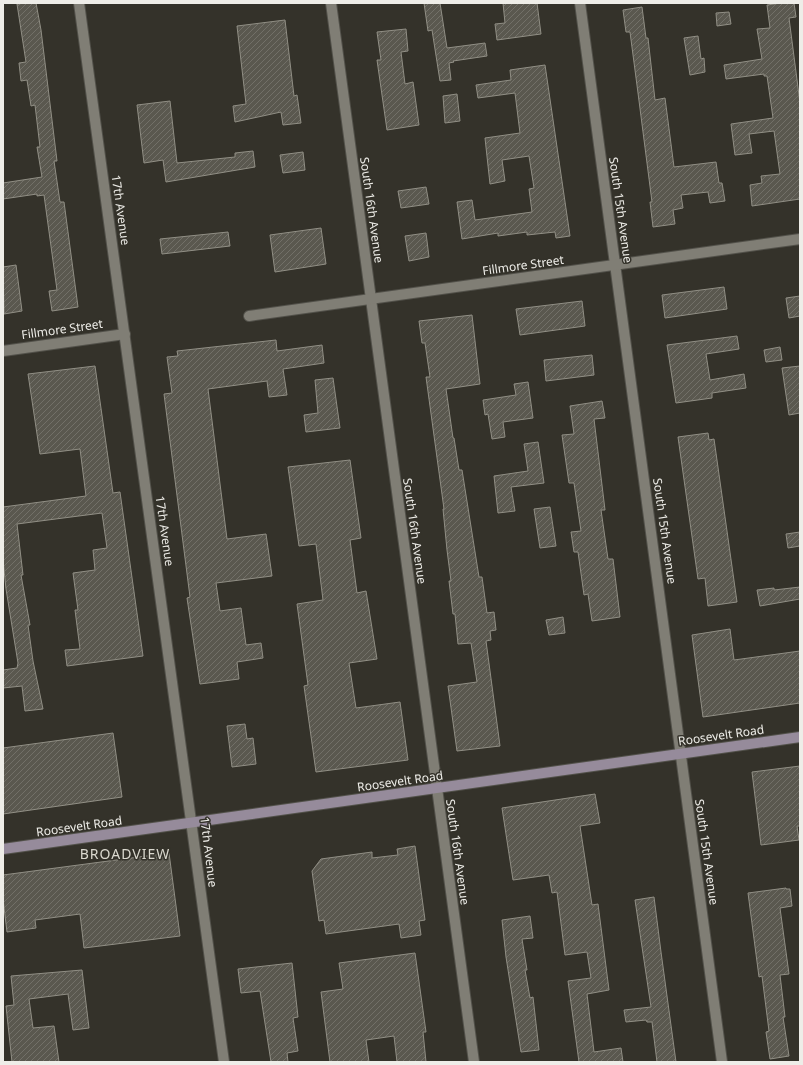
<svg xmlns="http://www.w3.org/2000/svg" width="803" height="1065" viewBox="0 0 803 1065" font-family="'Noto Sans',sans-serif">
<style>
.building{fill:url(#building-hatch);stroke:#918f85}
.lines{fill:none;stroke-linecap:round;stroke-linejoin:round}
.minor-casing{stroke:#52514a;stroke-width:12}
.tertiary-casing{stroke:#52514a;stroke-width:12}
.secondary-casing{stroke:#52514a;stroke-width:12}
.minor{stroke:#807e75;stroke-width:10}
.tertiary{stroke:#807e75;stroke-width:10}
.secondary{stroke:#968b9b;stroke-width:10}
.labels{text-anchor:middle;dominant-baseline:central;stroke-width:3;stroke-linejoin:round;paint-order:stroke}
.street-label{font-size:12px;fill:#eeede8;stroke:#34322a}
.quarter-label{font-size:14px;letter-spacing:1px;fill:#dad8ce;stroke:#34322a}
</style>
<defs>
<pattern id="building-hatch" width="6" height="6" patternUnits="userSpaceOnUse"><rect width="6" height="6" fill="#5a584f"/><path d="M-1 1l2-2M0 6l6-6M5 7l2-2" fill="none" stroke="#727068"/></pattern>
</defs>
<rect width="100%" height="100%" fill="#34322a"/>
<g class="building">
<path d="M26 3H36L41 30 57 161H54L60 202H64L78 307 52 311 49 291 57 290 44 195 37 196V194L3 199V183L42 177 37 147H40L35 105 31 106 27 80 21 81 19 63 26 62 17 4Z"/>
<path d="M424 3H440L447 48 485 43 487 56 453 61 454 62 449 63 451 80 440 81 432 30 428 31Z"/>
<path d="M503 3H537L541 34 497 40 495 24 505 23Z"/>
<path d="M781 3H794L796 17 789 18 800 103V199L752 206 750 185 762 183 761 176 780 174 774 131 749 134 752 153 735 155 731 124 773 118 767 76H764V74L726 79 724 65 762 59 757 29 770 28 767 5Z"/>
<path d="M642 7 646 38H648L655 100 665 98 674 167 716 162 719 183H722L725 201 710 203 708 192 681 195 683 208 673 210 675 224 653 227 650 202H652L638 93 630 32H626L623 10Z"/>
<path d="M729 12 731 24 717 26 716 13Z"/>
<path d="M285 20 294 96 297 95 301 123 283 125 281 112 235 122 233 106 246 104 237 26Z"/>
<path d="M406 29 408 51 401 52 405 84 413 82 419 125 387 130 377 60H381L377 32Z"/>
<path d="M698 36 701 59 704 58 705 72 690 75 684 38Z"/>
<path d="M545 65 570 236 556 238 555 232 527 235V232L498 236V233L462 239 457 202 472 200 475 220 532 212 529 189 534 188 529 156 502 160 505 181 490 184 485 138 520 133 515 93 478 98 476 85 511 80 510 70Z"/>
<path d="M457 94 460 121 445 123 443 96Z"/>
<path d="M170 101 177 163 235 157V153L253 151 255 167 166 182 163 160 144 163 137 105Z"/>
<path d="M303 152 305 170 283 173 280 155Z"/>
<path d="M426 187 429 204 401 208 398 191Z"/>
<path d="M321 228 326 264 275 272 270 235Z"/>
<path d="M228 232 230 246 162 254 160 239Z"/>
<path d="M426 233 429 257 409 261 405 236Z"/>
<path d="M16 265 22 311 4 314 3 267Z"/>
<path d="M724 287 727 309 665 318 662 295Z"/>
<path d="M800 296V316L789 318 786 298Z"/>
<path d="M582 301 585 326 520 335 516 309Z"/>
<path d="M472 315 480 384 446 389 453 438H454L459 470H462L479 577H482L487 613 494 612 496 630 490 631 491 640 486 641 500 746 457 751 448 686 477 682 471 643 458 644 455 614H453L449 581H451L447 550 443 509H444L426 377H430L425 343H422L419 321Z"/>
<path d="M737 336 739 349 706 354 710 380 744 374 746 388 712 393V398L676 403 667 345Z"/>
<path d="M276 340 277 351 322 345 324 363 283 369 287 395 269 397 267 381 208 389 227 539 266 534 272 576 216 583 220 611 241 608 246 645 261 643 263 658 237 662 239 679 200 684 187 598 190 597 164 394 172 393 167 357 178 356 177 351Z"/>
<path d="M780 347 782 360 766 362 764 350Z"/>
<path d="M592 355 594 375 546 381 544 360Z"/>
<path d="M95 366 113 493 120 492 143 656 67 666 65 650 80 649 75 610H78L73 573 95 570 93 550 107 548 102 513 17 524 23 575H21L30 625H28L33 661 43 709 25 711 22 686 3 688V670L17 668 18 663 6 589 3 560V507L86 496 80 449 40 454 28 374Z"/>
<path d="M800 366V413L789 415 782 368Z"/>
<path d="M333 378 340 428 306 432 304 415 318 413 315 380Z"/>
<path d="M528 382 533 418 503 422 505 437 492 439 488 414 485 415 483 400 516 395 514 384Z"/>
<path d="M602 401 605 418 594 419 605 510H601L608 559H613L620 617 592 621 588 594 584 595 578 552H574L571 532 581 531 574 483H569L562 435 574 434 570 406Z"/>
<path d="M708 433 709 440 714 439 737 602 708 606 705 578 698 579 678 437Z"/>
<path d="M538 442 544 483 511 487 515 511 498 513 494 476 528 471 524 444Z"/>
<path d="M350 460 361 538 350 540 357 593 366 591 377 659 349 663 356 708 400 702 408 760 316 772 304 686 308 685 297 604 323 600 316 544 299 546 288 467Z"/>
<path d="M550 507 556 546 540 548 534 509Z"/>
<path d="M800 532V546L788 548 786 534Z"/>
<path d="M800 587V599L760 606 757 590 774 588V590Z"/>
<path d="M563 617 565 633 549 635 546 620Z"/>
<path d="M730 629 734 660 800 651V703L703 717 692 635Z"/>
<path d="M245 724 247 739 253 738 256 764 232 767 227 726Z"/>
<path d="M113 733 122 797 3 814V748Z"/>
<path d="M800 766V826H797L799 840 761 845 752 772Z"/>
<path d="M595 794 600 823 580 826 592 905 598 904 609 990 587 994 594 1052 621 1048 623 1062H579L568 981 591 978 587 952 565 955 557 892 552 893 549 875 513 880 502 808Z"/>
<path d="M415 846 425 920 419 921 421 935 401 938 399 924 326 934 324 920 319 921 312 871 321 859 372 852V858L398 855 397 849Z"/>
<path d="M169 853 180 936 84 948 80 914 35 920 36 928 7 932 3 899V875Z"/>
<path d="M786 888V889H790L792 906 780 908 789 974 780 975 785 1017H783L789 1056 770 1059 766 1032 769 1031 762 976 759 977 748 893Z"/>
<path d="M654 897 661 952 676 1062H657L652 1022H647L646 1020 626 1022 624 1010 651 1007 635 900Z"/>
<path d="M530 916 533 938 522 939 527 970H525L530 998 533 997 539 1050 521 1052 506 957 502 920Z"/>
<path d="M415 953 426 1032H423L426 1062H397L394 1036 366 1040 369 1062H330L321 992 343 989 339 963Z"/>
<path d="M292 963 298 1017 293 1018 298 1051 287 1053 288 1062H271L260 991 241 993 238 969Z"/>
<path d="M82 970 89 1028 73 1030 68 994 29 999 33 1028 54 1026 59 1062H12L6 1006 14 1005 11 976Z"/>
</g>
<g class="lines">
<defs>
<g id="minor">
<path d="M331 3 474 1062"/>
<path d="M580 3 722 1062"/>
<path d="M249 316 800 239"/>
<path d="M3 351 125 334"/>
</g>
<path id="tertiary" d="M79 3 224 1062"/>
<path id="secondary" d="M3 849 800 737"/>
</defs>
<use href="#minor" class="minor-casing"/>
<use href="#tertiary" class="tertiary-casing"/>
<use href="#secondary" class="secondary-casing"/>
<use href="#minor" class="minor"/>
<use href="#tertiary" class="tertiary"/>
<use href="#secondary" class="secondary"/>
</g>
<g class="labels">
<g class="street-label">
<text transform="translate(121 210) rotate(82)">17th Avenue</text>
<text transform="translate(372 210) rotate(82)">South 16th Avenue</text>
<text transform="translate(621 210) rotate(82)">South 15th Avenue</text>
<text transform="translate(523 265) rotate(-8)">Fillmore Street</text>
<text transform="translate(62 329) rotate(-8)">Fillmore Street</text>
<text transform="translate(165 531) rotate(82)">17th Avenue</text>
<text transform="translate(415 531) rotate(82)">South 16th Avenue</text>
<text transform="translate(665 531) rotate(82)">South 15th Avenue</text>
<text transform="translate(721 735) rotate(-8)">Roosevelt Road</text>
<text transform="translate(400 781) rotate(-8)">Roosevelt Road</text>
<text transform="translate(79 826) rotate(-8)">Roosevelt Road</text>
<text transform="translate(209 852) rotate(83)">17th Avenue</text>
<text transform="translate(458 852) rotate(82)">South 16th Avenue</text>
<text transform="translate(707 852) rotate(82)">South 15th Avenue</text>
</g>
<g class="quarter-label">
<text x="125" y="853">BROADVIEW</text>
</g>
</g>
<rect width="803" height="1065" fill="none" stroke="#eeede8" stroke-width="8"/>
</svg>
